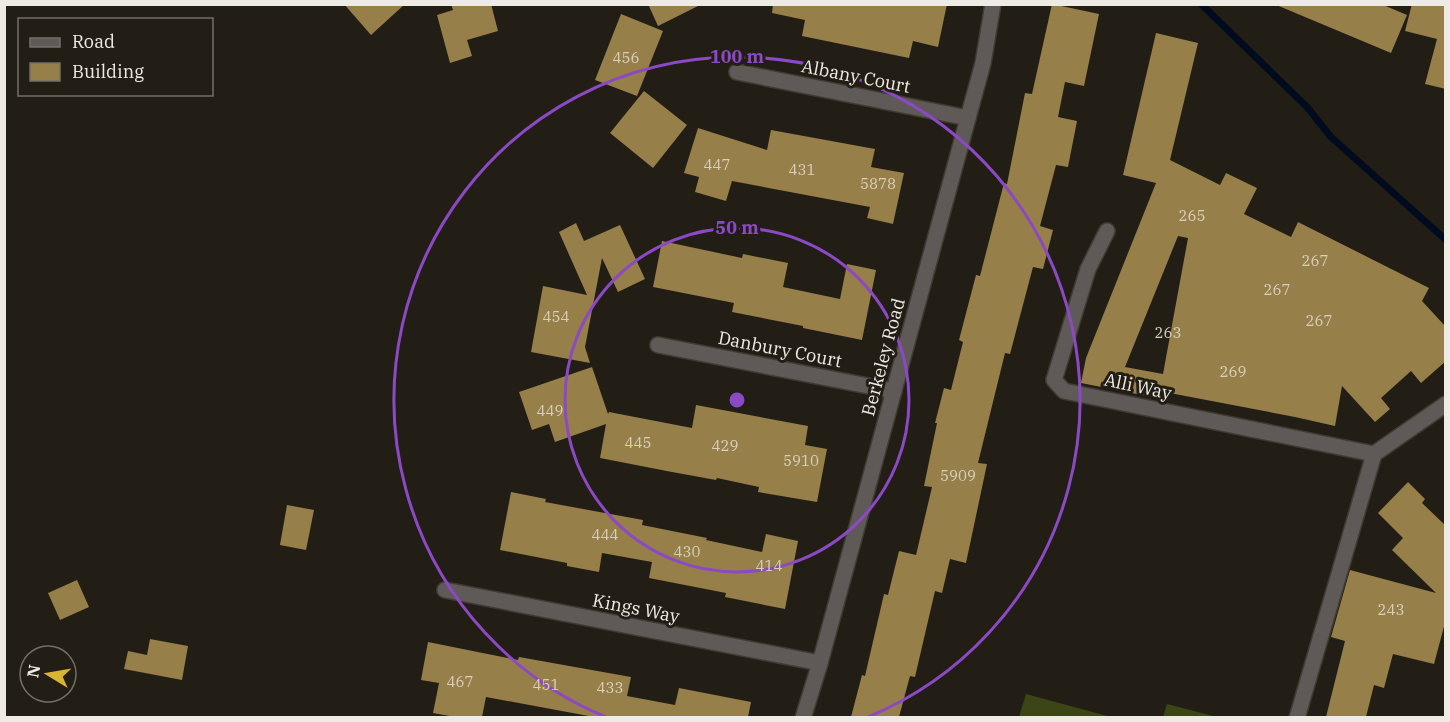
<svg xmlns="http://www.w3.org/2000/svg" width="1450" height="722" viewBox="0 0 1450 722" font-family="'IBM Plex Serif',serif">
<style>
.green{fill:#3b4516}
.lines{fill:none;stroke-linecap:round;stroke-linejoin:round}
.stream{stroke:#000c1e;stroke-width:7}
.building{fill:#967f49;fill-rule:evenodd}
.minor-casing{stroke:#3f3b32;stroke-width:18}
.minor{stroke:#5f5a57;stroke-width:15}
.ring{fill:none;stroke:#8c49c5;stroke-width:3}
.labels{text-anchor:middle;dominant-baseline:central;stroke-width:6;stroke-linejoin:round;paint-order:stroke}
.number-label{font-size:15px;fill:#d8d0be}
.street-label{font-size:18px;fill:#eeebe5;stroke:#221e15}
.centre{fill:#8c49c5;stroke:#221e15;stroke-width:3}
.ring-label{font-size:18px;text-anchor:middle;font-weight:bold;fill:#8c49c5;stroke:#221e15;stroke-width:6;stroke-linejoin:round;paint-order:stroke}
</style>
<rect width="100%" height="100%" fill="#221e15"/>
<g class="green">
<path d="M1026 694 1111 717H1019Z"/>
<path d="M1167 704 1217 717H1163Z"/>
</g>
<g class="lines">
<path class="stream" d="M1201 4 1307 107 1331 137 1446 240"/>
</g>
<g class="building">
<path d="M344 4H405L371 35Z"/>
<path d="M451 4H491L498 31 467 40 472 56 450 63 437 15 453 10Z"/>
<path d="M648 4H702L658 26Z"/>
<path d="M773 4H947L938 47 913 41 909 58 802 36 805 20 772 13Z"/>
<path d="M1052 4 1099 14 1084 86 1065 82 1058 117 1077 121 1068 167 1056 165 1040 226 1053 230 1043 269 1033 267 1010 354 1005 353 978 463 987 464 966 563 950 559 942 593 935 591 915 677 910 676 899 717H851L862 675 865 676 884 594 888 595 899 551 916 555 932 487 924 486 937 423H935L944 388 951 390 963 342 959 340 976 275 980 276 1004 183 1007 184 1025 93 1032 94Z"/>
<path d="M1274 4H1381L1407 15 1391 53Z"/>
<path d="M1412 4H1446V89L1425 84 1437 39 1405 31Z"/>
<path d="M621 14 663 31 637 96 595 80Z"/>
<path d="M1156 33 1198 43 1170 160 1220 185 1226 173 1257 188 1244 214 1291 237 1298 222 1429 288 1422 301 1446 327V361L1421 383 1411 371 1381 398 1390 409 1375 422 1342 386 1335 426 1295 417 1154 390 1152 397 1081 383 1086 358 1156 183 1123 175ZM1178 236 1188 238 1163 374 1125 367Z"/>
<path d="M644 91 687 125 653 168 610 133Z"/>
<path d="M698 128 767 150 771 130 875 149 871 167 904 173 893 224 867 218 870 207 732 181 726 201 695 192 699 177 684 173Z"/>
<path d="M576 223 584 241 620 225 645 279 618 292 602 258 585 347 590 363 531 352 543 286 587 295 559 232Z"/>
<path d="M662 241 742 258 743 254 788 263 783 287 840 299 847 264 876 270 862 340 803 328V326L732 312 734 303 653 287Z"/>
<path d="M592 367 608 414 609 412 692 428 696 405 808 426 805 445 827 449 817 502 758 492 759 487 717 478 716 480 672 472 600 458 606 424 555 442 549 424 532 430 519 392Z"/>
<path d="M1408 482 1425 499 1422 503 1446 526V619L1434 664 1393 654 1384 688 1374 685 1366 717H1326L1345 641 1331 637 1350 570 1436 593 1392 550 1403 538 1378 513Z"/>
<path d="M511 492 546 499 545 502 643 520 642 525 707 538 706 540 762 552 766 534 798 541 785 609 725 597 726 593 649 578 652 562 602 553 599 572 567 566V563L500 550Z"/>
<path d="M287 505 314 510 306 550 280 545Z"/>
<path d="M77 580 89 607 60 620 48 593Z"/>
<path d="M150 639 188 646 182 680 124 669 128 651 147 655Z"/>
<path d="M428 642 518 660 519 657 631 677 627 696 675 705 679 688 751 702 748 717H594L486 697 482 717H455L433 713 439 683 421 680Z"/>
</g>
<g class="lines">
<defs>
<g id="minor">
<path d="M737 72 968 118"/>
<path d="M1107 231 1088 269 1054 380 1064 391 1374 454 1446 404"/>
<path d="M658 345 894 391"/>
<path d="M445 590 820 663"/>
<path d="M803 718 820 663 968 118 983 63 993 4"/>
<path d="M1297 718 1374 454"/>
</g>
</defs>
<use href="#minor" class="minor-casing"/>
<use href="#minor" class="minor"/>
</g>
<g class="ring">
<circle cx="737" cy="400" r="172"/>
<path d="M606 717A343 343 0 1 1 868 717"/>
</g>
<g class="labels">
<g class="number-label">
<text x="626" y="57">456</text>
<text x="717" y="164">447</text>
<text x="802" y="169">431</text>
<text x="878" y="183">5878</text>
<text x="1192" y="215">265</text>
<text x="1315" y="260">267</text>
<text x="1277" y="289">267</text>
<text x="556" y="316">454</text>
<text x="1319" y="320">267</text>
<text x="1168" y="332">263</text>
<text x="1233" y="371">269</text>
<text x="550" y="410">449</text>
<text x="638" y="442">445</text>
<text x="725" y="445">429</text>
<text x="801" y="460">5910</text>
<text x="958" y="475">5909</text>
<text x="605" y="534">444</text>
<text x="687" y="551">430</text>
<text x="769" y="565">414</text>
<text x="1391" y="609">243</text>
<text x="460" y="681">467</text>
<text x="546" y="684">451</text>
<text x="610" y="687">433</text>
</g>
<g class="street-label">
<text transform="translate(856 76) rotate(11)">Albany Court</text>
<text transform="translate(780 349) rotate(11)">Danbury Court</text>
<text transform="translate(883 357) rotate(-75)">Berkeley Road</text>
<text transform="translate(1138 386) rotate(12)">Alli Way</text>
<text transform="translate(636 608) rotate(11)">Kings Way</text>
</g>
</g>
<circle cx="737" cy="400" r="9" class="centre"/>
<g class="ring-label">
<text x="737" y="63">100 m</text>
<text x="737" y="234">50 m</text>
</g>
<rect width="1450" height="722" fill="none" stroke="#eeebe5" stroke-width="12"/>
<rect x="18" y="18" width="195" height="78" fill="#221e15" stroke="#747068" stroke-width="1.5"/>
<rect x="30" y="38" width="30" height="9" fill="#5f5a57" stroke="#747068" stroke-width="1.5"/>
<text x="72" y="48" font-size="18" fill="#eeebe5">Road</text>
<rect x="30" y="63" width="30" height="18" fill="#967f49" stroke="#747068" stroke-width="1.5"/>
<text x="72" y="78" font-size="18" fill="#eeebe5">Building</text>
<g transform="translate(48 674) rotate(281)"><circle r="28" fill="#221e15" stroke="#747068" stroke-width="1.5"/>
<path d="M0-4.5L10 22L0 15L-10 22Z" fill="#d8b434"/>
<text y="-9" font-size="16" font-weight="bold" text-anchor="middle" fill="#eeebe5">N</text>
</g>
</svg>
